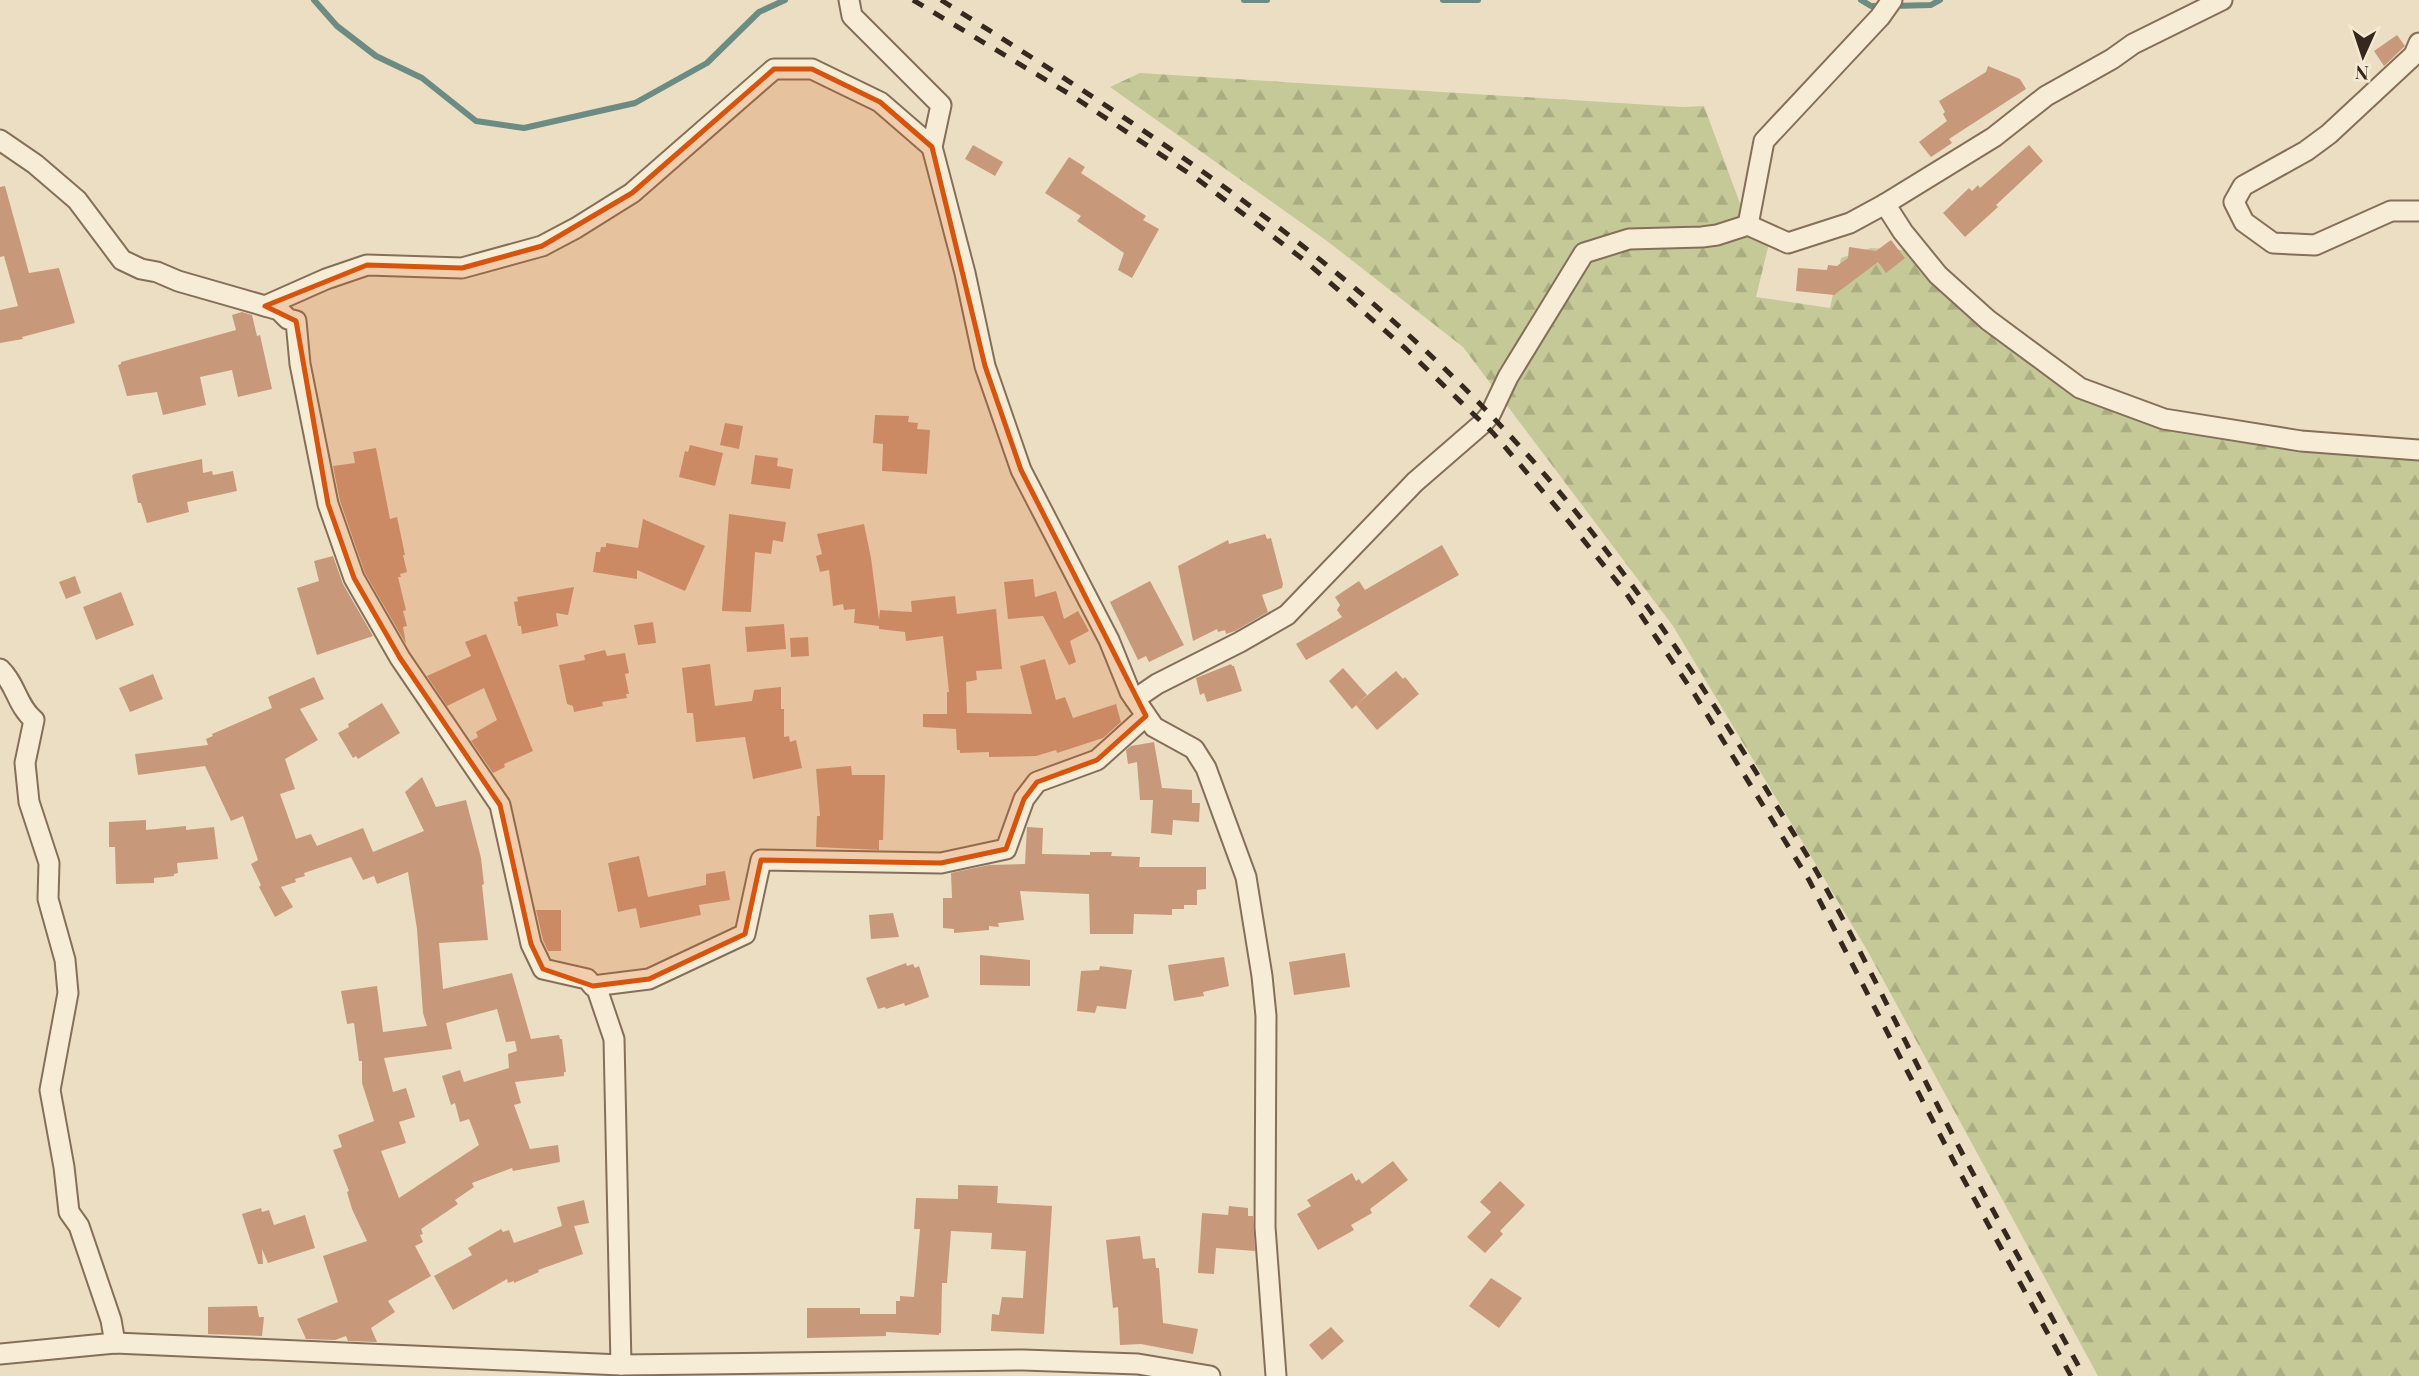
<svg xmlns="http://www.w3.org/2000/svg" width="2419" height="1376" viewBox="0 0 2419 1376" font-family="'Playfair Display',serif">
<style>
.forest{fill:url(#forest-firs)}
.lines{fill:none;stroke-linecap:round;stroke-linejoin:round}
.stream{stroke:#6c8c83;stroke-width:6}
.building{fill:#c8987a;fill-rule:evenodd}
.minor-casing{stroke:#856f5a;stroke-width:23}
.minor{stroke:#f7ecd5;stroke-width:19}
.rail{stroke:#35281e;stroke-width:5;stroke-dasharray:12 12;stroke-linecap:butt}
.marked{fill:#d6540e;fill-opacity:0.2;stroke:#d6540e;stroke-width:5;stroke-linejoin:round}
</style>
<defs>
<pattern id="forest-firs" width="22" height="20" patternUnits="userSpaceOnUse" patternTransform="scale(1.75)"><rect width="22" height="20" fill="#c5c997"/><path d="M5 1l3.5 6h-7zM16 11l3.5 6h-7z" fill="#aaad82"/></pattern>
</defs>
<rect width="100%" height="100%" fill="#ecdec2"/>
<path class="forest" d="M1140 73 1683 107 1704 106 1748 225 1771 235 1756 297 1830 308 1841 258 1871 248 1918 251 2055 369 2164 419 2419 450V1376H2098L1867 950 1673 626 1463 347 1327 241 1110 87Z"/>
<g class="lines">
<g class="stream">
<path d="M314 0 337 26 376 56 422 78 476 121 524 128 635 103 707 63 759 12 785 0"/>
<path d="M1244 0H1267"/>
<path d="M1443 0H1478"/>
<path d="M1861 0 1871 6H1882"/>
<path d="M1893 6 1931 5 1940 0"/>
</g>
</g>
<g class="building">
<path d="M2397 35 2405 46 2384 66 2374 51Z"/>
<path d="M1988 66 2020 79 2026 89 1949 139 1952 143 1931 157 1919 142 1947 121 1943 114 1945 112 1939 101 1986 72Z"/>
<path d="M973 145 1003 162 995 176 965 159Z"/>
<path d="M2029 145 2043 161 1996 205 1998 207 1965 237 1943 213 1969 188 1972 191 1978 185 1980 188Z"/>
<path d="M1069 157 1085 167 1081 173 1146 216 1143 220 1159 229 1132 278 1118 270 1124 253 1077 221 1081 216 1045 193Z"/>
<path d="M5 186 29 273 59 268 75 323 22 337 23 339 0 343V310L18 306 4 256 0 257V187Z"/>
<path d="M1891 240 1905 258 1886 273 1878 262 1834 295 1796 291 1798 268 1827 270 1828 265 1837 266 1848 258 1849 247 1876 251Z"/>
<path d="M242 312 252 315 257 336 260 335 272 389 238 397 232 370 200 377 206 405 163 415 157 392 127 396 118 365 121 364V362L236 330 232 315Z"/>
<path d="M875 415 909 416 908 422 918 423 917 429 930 430 927 474 882 471 883 444 873 443Z"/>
<path d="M725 423 743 426 739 449 720 445Z"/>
<path d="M690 445 723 453 715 486 679 477 685 451 688 452Z"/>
<path d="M376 448 390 519 397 517 405 555H403L407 572 400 574 401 577H398L406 610 403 611 407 626 403 627 406 644 365 573 340 501 333 466 355 463 353 452Z"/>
<path d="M755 455 778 458 777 466 793 469 790 489 751 484Z"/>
<path d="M202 459 203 473 212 471 213 475 233 471 237 491 187 502 189 512 147 523 141 503H138L132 476 134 474Z"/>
<path d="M729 514 786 522 783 542 773 540 771 554 755 552 751 612 722 611Z"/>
<path d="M643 519 705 546 685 591 637 570V579L593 572 596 552H600L601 547H606V543L638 548Z"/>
<path d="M864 524 871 558 879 620 880 610 912 612 911 601 955 596 957 614 996 609 1002 669 976 671 977 680 966 682 967 713 1032 714 1020 666 1045 659 1056 700 1065 697 1073 718 1116 704 1121 722 1103 738 1057 753 1056 750 1036 756 989 757V752L960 753V750H957L956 729 923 727V714H947V692H949L943 636 906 641 905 632 879 629V626L854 623 855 609 844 610 843 604 833 606 829 570 820 572 816 556 822 554 817 534Z"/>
<path d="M1265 534 1267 539 1271 538 1283 584 1282 588 1262 595 1268 612 1235 631 1226 634 1225 630 1218 632 1217 629 1193 641 1178 566 1228 540 1229 544Z"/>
<path d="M1442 545 1459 575 1306 660 1296 644 1342 617 1337 610 1340 605 1335 597 1359 581 1365 590Z"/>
<path d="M333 556 343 584 373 636 317 655 297 588 319 581 314 561Z"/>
<path d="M75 576 81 593 66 599 59 582Z"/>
<path d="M1033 579 1035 597 1056 591 1064 619 1078 611 1089 631 1070 641 1076 662 1069 665 1043 616 1008 619 1004 582Z"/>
<path d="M1150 581 1184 645 1149 662 1146 656 1138 660 1110 602Z"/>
<path d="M574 587 568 615 556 613 558 626 522 634 521 626H518L514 602 518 601 517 597Z"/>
<path d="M121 592 134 625 96 640 83 607Z"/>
<path d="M653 622 656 643 638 645 634 625Z"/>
<path d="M784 624 786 649 747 652 745 627Z"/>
<path d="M486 634 533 751 504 764 505 767 493 773 471 741 478 737 476 732 497 720 484 688 447 706 427 676 471 656 465 642Z"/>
<path d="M808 637 809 656 791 657 790 638Z"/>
<path d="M605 650 607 656 625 653 629 673 625 674 629 694H626L627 698 602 702 603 706 574 712 573 706 567 704 559 665 585 660 584 655Z"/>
<path d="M710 664 715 706 752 701 754 690 781 687V709H784V737L789 736 790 742 796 740 802 768 753 779 745 737 696 742 693 713H687L682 668Z"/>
<path d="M1231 664 1232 666H1234L1242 691 1207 702 1204 693 1200 695 1196 678Z"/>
<path d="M1343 668 1367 695 1352 709 1329 681Z"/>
<path d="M1396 671 1403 679 1405 677 1419 694 1377 730 1356 705Z"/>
<path d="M153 674 163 699 130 712 119 688Z"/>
<path d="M314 677 324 699 300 709 318 740 285 759 295 789 280 794 296 839 311 834 317 846 363 828 373 852 424 831 405 792 422 777 436 807 466 800 481 858 484 884 482 885 488 940 439 943 443 989 512 973 531 1039 559 1035 560 1039H562L566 1072H564V1076L515 1082 521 1103 514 1105 530 1149 558 1145 560 1162 513 1171 512 1168 472 1183 474 1187 455 1200 458 1204 421 1229 423 1234 420 1235 423 1242 415 1246 431 1276 388 1301 395 1312 371 1328 377 1342 348 1341 346 1336 335 1340 306 1339 297 1319 338 1302 323 1256 367 1241 352 1209 347 1192 349 1191 333 1150 342 1147 338 1135 374 1121 362 1083V1061H359L354 1023 347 1024 341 991 377 986 383 1032 427 1026 423 1013 417 929 408 872 377 884 374 876 363 880 351 857 304 873 305 876 295 879 296 882 281 887 293 907 275 917 259 887 261 885 251 864 258 860 243 816 231 821 205 766 138 775 135 754 208 745 206 739 213 736 212 734 272 708 268 697ZM497 1009 506 1042 515 1041 517 1051 508 1054 509 1068 464 1082 460 1070 442 1076 451 1105 455 1103 460 1122 469 1119 479 1145 399 1198 381 1151 406 1143 399 1122 415 1117 406 1088 393 1092 384 1058 452 1049 446 1023Z"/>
<path d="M382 703 400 733 358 759 356 756 353 758 338 733 349 727 348 724Z"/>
<path d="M1154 742 1162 788 1192 790V803H1200L1199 822 1173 820 1172 835 1151 833 1153 800H1140L1137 762 1128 764 1126 750 1131 746Z"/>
<path d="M851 766 852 775H885L883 840H879V850L816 847 817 816H820L816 769Z"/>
<path d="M146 820V830L186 826V830L214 827 218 859 177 863 178 873 174 874V876L154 878V883L116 884 115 847H109V822Z"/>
<path d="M1027 827 1043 828 1042 854 1090 855V852H1112L1111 856 1140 857 1139 867H1206V889L1197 890V905H1184V909H1172V915L1134 914 1133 934H1090L1089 894 1020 891 1024 920 998 923 999 927 989 926V930L954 933V929L943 928V898H952L951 873 989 865 1025 864Z"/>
<path d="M639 856 648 897 706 885V874L725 871 730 900 699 905 701 915 640 928 636 908 618 912 608 863Z"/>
<path d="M536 910H561V951H548L543 940Z"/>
<path d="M893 913 899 937 871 939 869 915Z"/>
<path d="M1345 953 1350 987 1294 995 1289 962Z"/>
<path d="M980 955 1030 960V986L980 985Z"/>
<path d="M1224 957 1229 986 1203 992 1204 996 1174 1001 1168 965Z"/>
<path d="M906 963 907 966 913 964 915 968 919 966 929 997 905 1006 904 1003 886 1009 885 1007 878 1009 866 978Z"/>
<path d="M1100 966 1132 970 1126 1009 1097 1006 1095 1013 1077 1011 1081 971 1099 970Z"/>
<path d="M1393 1161 1408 1180 1370 1209 1372 1213 1351 1225 1354 1230 1318 1250 1297 1214 1311 1206 1307 1200 1352 1173 1356 1181 1359 1179 1362 1184Z"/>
<path d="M1500 1181 1525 1205 1500 1231 1503 1234 1485 1253 1467 1237 1491 1212 1480 1202Z"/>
<path d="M958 1185 998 1186 997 1203 1052 1206 1044 1334 991 1331 992 1314 999 1315 1002 1297 1023 1298 1026 1251 991 1249 992 1233 951 1231 947 1283H942L941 1333H939V1335L886 1332V1336L807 1338V1308H860V1314H896V1301H900V1296L914 1297 920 1229H914L916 1198 958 1199Z"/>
<path d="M584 1200 589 1223 574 1226 583 1254 538 1270 539 1272 514 1283V1281L508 1283 507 1279 453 1310 434 1276 472 1255 468 1248 501 1229 503 1232 509 1230 514 1243 562 1226 557 1207Z"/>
<path d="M1229 1206 1248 1208V1216H1253L1255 1251 1216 1248 1214 1274 1198 1273 1202 1213 1228 1215Z"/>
<path d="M261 1208 262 1212 269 1210 274 1225 305 1215 315 1248 268 1263 262 1249 263 1264H258L242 1214Z"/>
<path d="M1140 1236 1143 1259 1155 1258 1156 1268H1159L1163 1323 1198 1329 1193 1354 1141 1344 1120 1345 1118 1307 1113 1308 1106 1240Z"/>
<path d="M1491 1278 1522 1298 1499 1328 1469 1306Z"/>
<path d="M257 1306 259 1317H264L262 1336 208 1334V1307Z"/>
<path d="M1331 1327 1344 1341 1322 1360 1309 1345Z"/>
</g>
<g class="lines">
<defs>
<g id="minor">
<path d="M849 0 852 16 941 105 932 147 965 273 985 366 1021 470 1109 640 1130 692 1154 727 1194 749 1206 768 1246 877 1262 976 1266 1016 1265 1227 1276 1376"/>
<path d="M2419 43 2414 55 2329 134 2306 151 2243 186 2234 202 2244 222 2273 243 2315 245 2391 211H2419"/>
<path d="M0 140 35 164 77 200 122 260 141 269 157 272 178 281 279 310 288 319 296 321 300 364 328 504 354 578 400 658 500 805 531 944 543 969 587 979 593 986 649 979 745 934 761 860 941 863 1006 849 1024 799 1037 782 1097 760 1146 716"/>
<path d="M1885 204 1903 232 1938 275 1988 320 2080 388 2164 419 2301 441 2419 450"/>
<path d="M1748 225 1764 141 1880 17 1892 0"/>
<path d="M265 306 326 279 367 265 462 268 542 246 576 228 632 193 774 69H812L880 102 932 147"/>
<path d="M0 669C16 684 17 706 34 720L25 763 29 802 49 863 48 899 65 960 68 993 50 1090 64 1167 69 1212 79 1226 111 1320 115 1343"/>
<path d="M1135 699 1157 684 1240 642 1287 615 1415 482 1483 423 1490 415 1508 377 1584 253 1629 239 1702 237 1717 235 1748 225 1788 243 1850 223 1885 204 1994 137 2046 96 2112 59 2133 44 2222 0"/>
<path d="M596 986 614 1039 621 1365"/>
<path d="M0 1354 115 1343 621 1365 1023 1360 1138 1364 1210 1376"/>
</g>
</defs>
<use href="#minor" class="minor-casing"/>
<use href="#minor" class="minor"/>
<g class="rail">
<path d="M913 0 1071 95 1196 178 1304 260 1406 349 1493 433 1569 522 1626 593 1695 695 1809 880 1953 1160 2071 1376"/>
<path d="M941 0C1140 125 1340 253 1501 426 1600 531 1680 649 1756 772 1776 806 1798 839 1818 874 1869 964 1913 1059 1961 1151 2001 1226 2043 1301 2084 1376"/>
</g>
</g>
<path class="marked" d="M774 69H812L880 102 932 147 985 366 1021 470 1146 716 1097 760 1037 782 1024 799 1006 849 941 863 761 860 745 934 649 979 593 986 543 969 531 944 500 805 400 658 354 578 328 504 296 321 265 306 367 265 462 268 542 246 632 193Z"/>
<g transform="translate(2363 56) rotate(183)" stroke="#f4e9d2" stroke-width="5" paint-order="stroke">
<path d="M0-5L12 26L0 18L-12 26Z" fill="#35281e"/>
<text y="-10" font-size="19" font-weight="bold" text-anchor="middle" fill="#35281e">N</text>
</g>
</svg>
